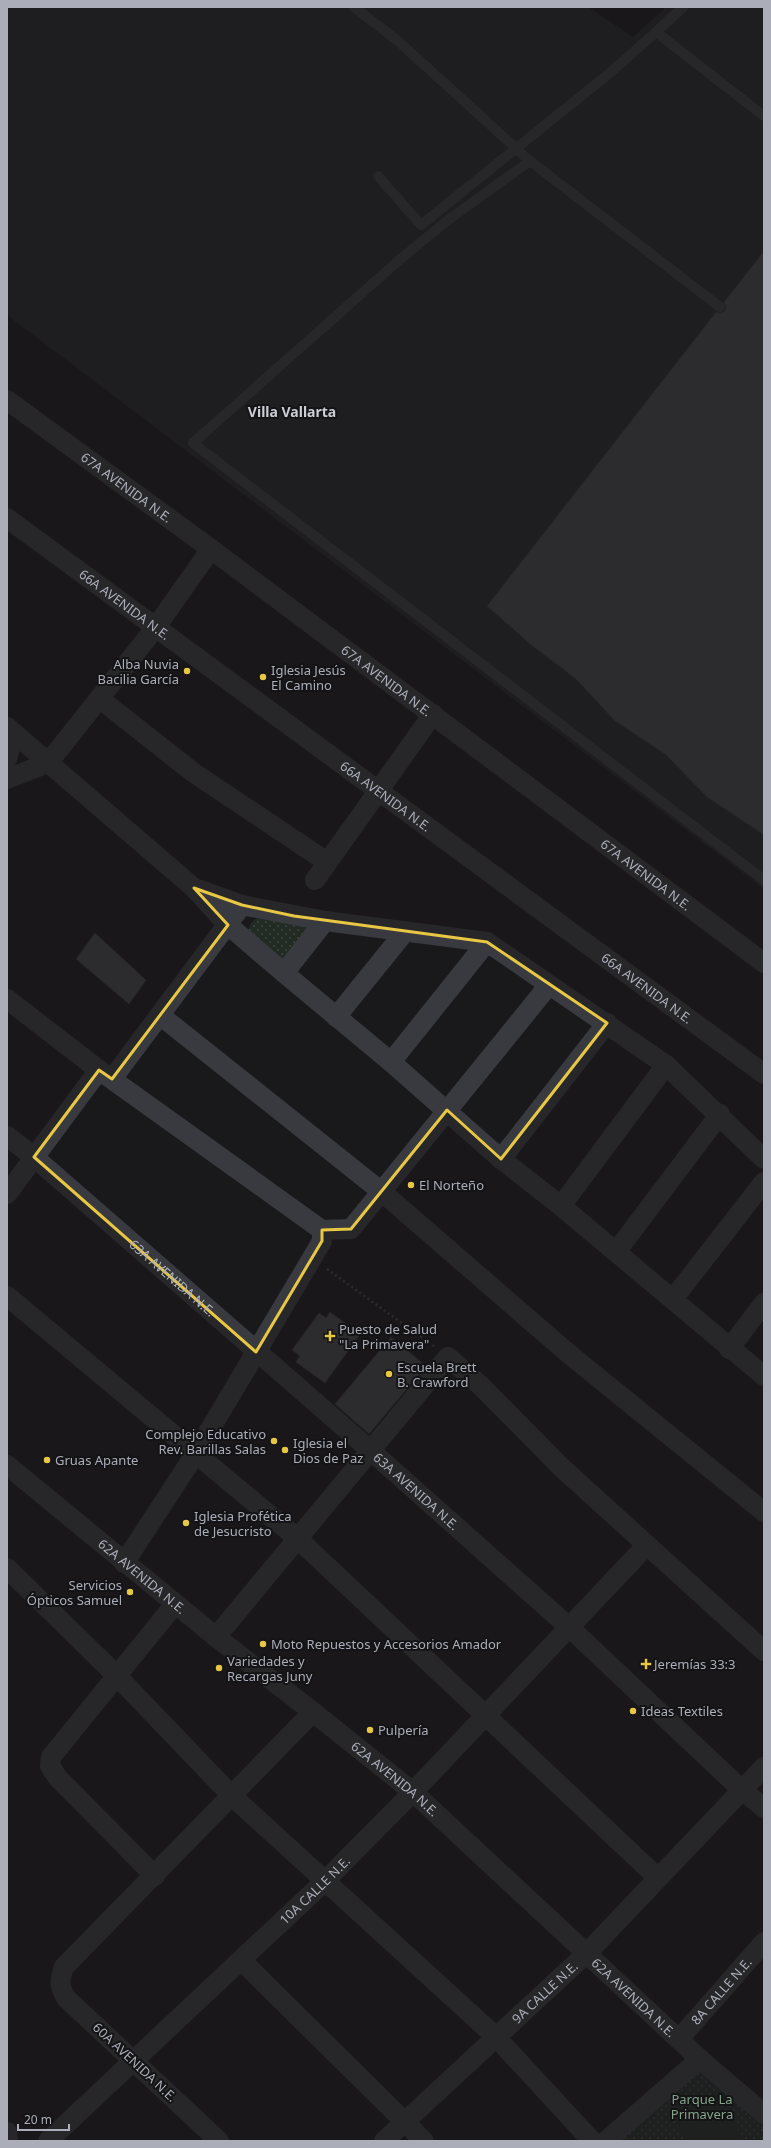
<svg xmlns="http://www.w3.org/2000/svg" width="771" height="2148" viewBox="0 0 771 2148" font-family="'Noto Sans',sans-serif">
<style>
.built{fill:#252427}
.green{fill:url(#green-dots)}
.pitch{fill:#222a24}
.building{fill:#434347;stroke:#333236}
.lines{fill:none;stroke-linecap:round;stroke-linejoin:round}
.path{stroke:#404046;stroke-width:2.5;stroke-dasharray:2 3;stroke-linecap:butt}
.service{stroke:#393a3f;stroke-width:10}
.minor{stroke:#393a3f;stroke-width:20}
.marked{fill:none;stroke:#e7c743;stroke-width:3;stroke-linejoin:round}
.poi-dot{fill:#e7c743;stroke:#141315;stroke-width:1.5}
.labels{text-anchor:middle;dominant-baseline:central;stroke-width:4;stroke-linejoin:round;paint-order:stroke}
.street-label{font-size:13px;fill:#abaeb9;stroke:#141315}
.poi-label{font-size:13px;fill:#abaeb9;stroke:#141315;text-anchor:start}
.park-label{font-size:13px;fill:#84a38a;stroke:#141315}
.neighbourhood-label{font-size:14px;font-weight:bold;fill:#cccdd5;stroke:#141315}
</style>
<defs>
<pattern id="green-dots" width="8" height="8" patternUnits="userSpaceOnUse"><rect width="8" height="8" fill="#222a24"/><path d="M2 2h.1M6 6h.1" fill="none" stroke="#3f4642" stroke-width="1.8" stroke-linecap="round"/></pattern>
</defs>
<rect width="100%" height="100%" fill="#19181a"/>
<path class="built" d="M7 7H588L633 37 666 7H764V889L7 315Z"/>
<g class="green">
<path d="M261 916 312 925 283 961 249 933C248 924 253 920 261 916Z"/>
<path d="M702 2061 764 2114V2141H607Z"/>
</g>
<path class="pitch" d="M711 2096 747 2141H690L676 2124Z"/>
<g class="building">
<path d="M764 251V835L707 797 665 754 615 721 576 679 530 644 487 606 716 312 720 313 725 311 726 307 724 302Z"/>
<path d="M95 933 146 980 129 1004 76 959Z"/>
<path d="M330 1312 360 1334 325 1383 296 1362 300 1356 292 1350 319 1313 326 1318Z"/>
<path d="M391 1337 426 1366 369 1434 335 1404Z"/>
</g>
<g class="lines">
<path class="path" d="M327 1269 435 1347"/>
<g class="service">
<path d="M354 7 398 41 530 161"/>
<path d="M656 32 683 7"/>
<path d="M378 176 421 225 611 72 656 32 764 116"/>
<path d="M720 307 530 161 448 220 397 262 193 443 764 880"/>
</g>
<g class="minor">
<path id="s1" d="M7 400 211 549 764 963"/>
<path id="s2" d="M7 518 764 1074"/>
<path d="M100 699 194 773 327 862"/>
<path d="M7 727 194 888 228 925 284 973 391 1062 501 1159 561 1206 764 1376"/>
<path d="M7 728 10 748 7 759"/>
<path d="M7 779 48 763 156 627 211 549"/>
<path d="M315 880 433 714"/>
<path d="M197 889 242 905"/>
<path d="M284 973 325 921"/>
<path d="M7 999 99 1070 322 1230V1241L312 1258 196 1453 124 1563"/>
<path d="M161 1016 382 1192 569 1354 764 1512"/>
<path d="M336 1017 404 933"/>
<path d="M391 1062 487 942"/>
<path d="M112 1079 242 905 325 921 487 942 666 1065 764 1159"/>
<path id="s3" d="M7 1136 34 1157 370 1450 569 1627 742 1790 764 1808"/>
<path d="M501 1159 607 1023"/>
<path d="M7 1194 99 1070"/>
<path d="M561 1206 666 1065"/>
<path d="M322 1230 351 1229 549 985"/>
<path d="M616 1252 720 1114"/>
<path d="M7 1296 297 1538 658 1878"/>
<path d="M673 1299 764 1182"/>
<path d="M729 1349 764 1303"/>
<path id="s4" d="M7 1465 216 1637 313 1712 413 1792 702 2061 764 2114"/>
<path d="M7 1568 117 1676 232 1796 496 2037 592 2141"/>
<path d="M216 1637 448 1357 481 1386 561 1467 764 1651"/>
<path d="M155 1876 58 1778 50 1766 51 1757 175 1604"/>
<path d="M241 1960 424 2141"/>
<path id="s5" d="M679 2039 764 1942"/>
<path d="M7 2132 8 2141"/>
<path id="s6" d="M48 2141 325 1881 413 1792 647 1545"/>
<path d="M219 2141 67 1999C59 1987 59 1981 64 1967L313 1712"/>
<path id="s7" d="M384 2141 587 1953 764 1767"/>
<path d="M606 2141 700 2059"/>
</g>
</g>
<path d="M0 0H771V2148H0ZM194 888 242 905 294 916 487 942 607 1023 501 1159 447 1110 351 1229 322 1230V1241L256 1352 34 1157 99 1070 112 1079 228 925Z" fill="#19181a" fill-opacity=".55" fill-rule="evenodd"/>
<path class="marked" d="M194 888 242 905 294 916 487 942 607 1023 501 1159 447 1110 351 1229 322 1230V1241L256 1352 34 1157 99 1070 112 1079 228 925Z"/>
<g class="poi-dot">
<circle cx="187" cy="671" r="4"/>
<circle cx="263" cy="677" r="4"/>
<circle cx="411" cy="1185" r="4"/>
<path d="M328 1330h4v4h4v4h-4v4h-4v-4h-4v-4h4z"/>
<circle cx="389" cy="1374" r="4"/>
<circle cx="274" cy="1441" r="4"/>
<circle cx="285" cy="1450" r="4"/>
<circle cx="47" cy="1460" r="4"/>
<circle cx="186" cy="1523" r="4"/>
<circle cx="130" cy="1592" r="4"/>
<circle cx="263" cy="1644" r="4"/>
<path d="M644 1658h4v4h4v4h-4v4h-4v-4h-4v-4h4z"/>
<circle cx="219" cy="1668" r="4"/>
<circle cx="633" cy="1711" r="4"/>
<circle cx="370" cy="1730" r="4"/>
</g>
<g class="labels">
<g class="street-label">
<text stroke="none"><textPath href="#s1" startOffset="148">67A AVENIDA N.E.</textPath></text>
<text stroke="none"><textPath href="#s2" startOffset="146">66A AVENIDA N.E.</textPath></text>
<text stroke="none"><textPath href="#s1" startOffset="472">67A AVENIDA N.E.</textPath></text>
<text stroke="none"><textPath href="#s2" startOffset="470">66A AVENIDA N.E.</textPath></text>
<text stroke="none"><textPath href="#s1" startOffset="796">67A AVENIDA N.E.</textPath></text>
<text stroke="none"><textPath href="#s2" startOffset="794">66A AVENIDA N.E.</textPath></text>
<text stroke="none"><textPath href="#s3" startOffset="218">63A AVENIDA N.E.</textPath></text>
<text stroke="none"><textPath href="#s3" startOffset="542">63A AVENIDA N.E.</textPath></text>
<text stroke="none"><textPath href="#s4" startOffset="175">62A AVENIDA N.E.</textPath></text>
<text stroke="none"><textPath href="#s4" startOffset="499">62A AVENIDA N.E.</textPath></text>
<text stroke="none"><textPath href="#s6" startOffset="366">10A CALLE N.E.</textPath></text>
<text stroke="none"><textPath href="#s5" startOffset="64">8A CALLE N.E.</textPath></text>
<text stroke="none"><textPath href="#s7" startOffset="219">9A CALLE N.E.</textPath></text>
<text stroke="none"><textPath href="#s4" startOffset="823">62A AVENIDA N.E.</textPath></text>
<text transform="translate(135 2062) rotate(43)">60A AVENIDA N.E.</text>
</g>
<g class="poi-label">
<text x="179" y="664" text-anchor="end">Alba Nuvia<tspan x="179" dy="15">Bacilia García</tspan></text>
<text x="271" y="670">Iglesia Jesús<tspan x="271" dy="15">El Camino</tspan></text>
<text x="419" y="1185">El Norteño</text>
<text x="339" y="1329">Puesto de Salud<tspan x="339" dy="15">"La Primavera"</tspan></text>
<text x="397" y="1367">Escuela Brett<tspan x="397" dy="15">B. Crawford</tspan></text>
<text x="266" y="1434" text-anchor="end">Complejo Educativo<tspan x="266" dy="15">Rev. Barillas Salas</tspan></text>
<text x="293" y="1443">Iglesia el<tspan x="293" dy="15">Dios de Paz</tspan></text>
<text x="55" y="1460">Gruas Apante</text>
<text x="194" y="1516">Iglesia Profética<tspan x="194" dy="15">de Jesucristo</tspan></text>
<text x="122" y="1585" text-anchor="end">Servicios<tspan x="122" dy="15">Ópticos Samuel</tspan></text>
<text x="271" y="1644">Moto Repuestos y Accesorios Amador</text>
<text x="227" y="1661">Variedades y<tspan x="227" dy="15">Recargas Juny</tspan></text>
<text x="654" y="1664">Jeremías 33:3</text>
<text x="641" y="1711">Ideas Textiles</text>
<text x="378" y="1730">Pulpería</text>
</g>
<g class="park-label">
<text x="702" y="2099">Parque La<tspan x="702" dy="15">Primavera</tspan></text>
</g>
<g class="neighbourhood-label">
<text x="292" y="411">Villa Vallarta</text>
</g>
</g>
<rect width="771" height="2148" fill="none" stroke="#abaeb9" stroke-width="16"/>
<path d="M18 2124v6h51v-6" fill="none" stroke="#abaeb9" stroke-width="2"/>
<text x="24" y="2124" font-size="12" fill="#abaeb9" stroke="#141315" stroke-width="3" paint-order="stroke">20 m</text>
</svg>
